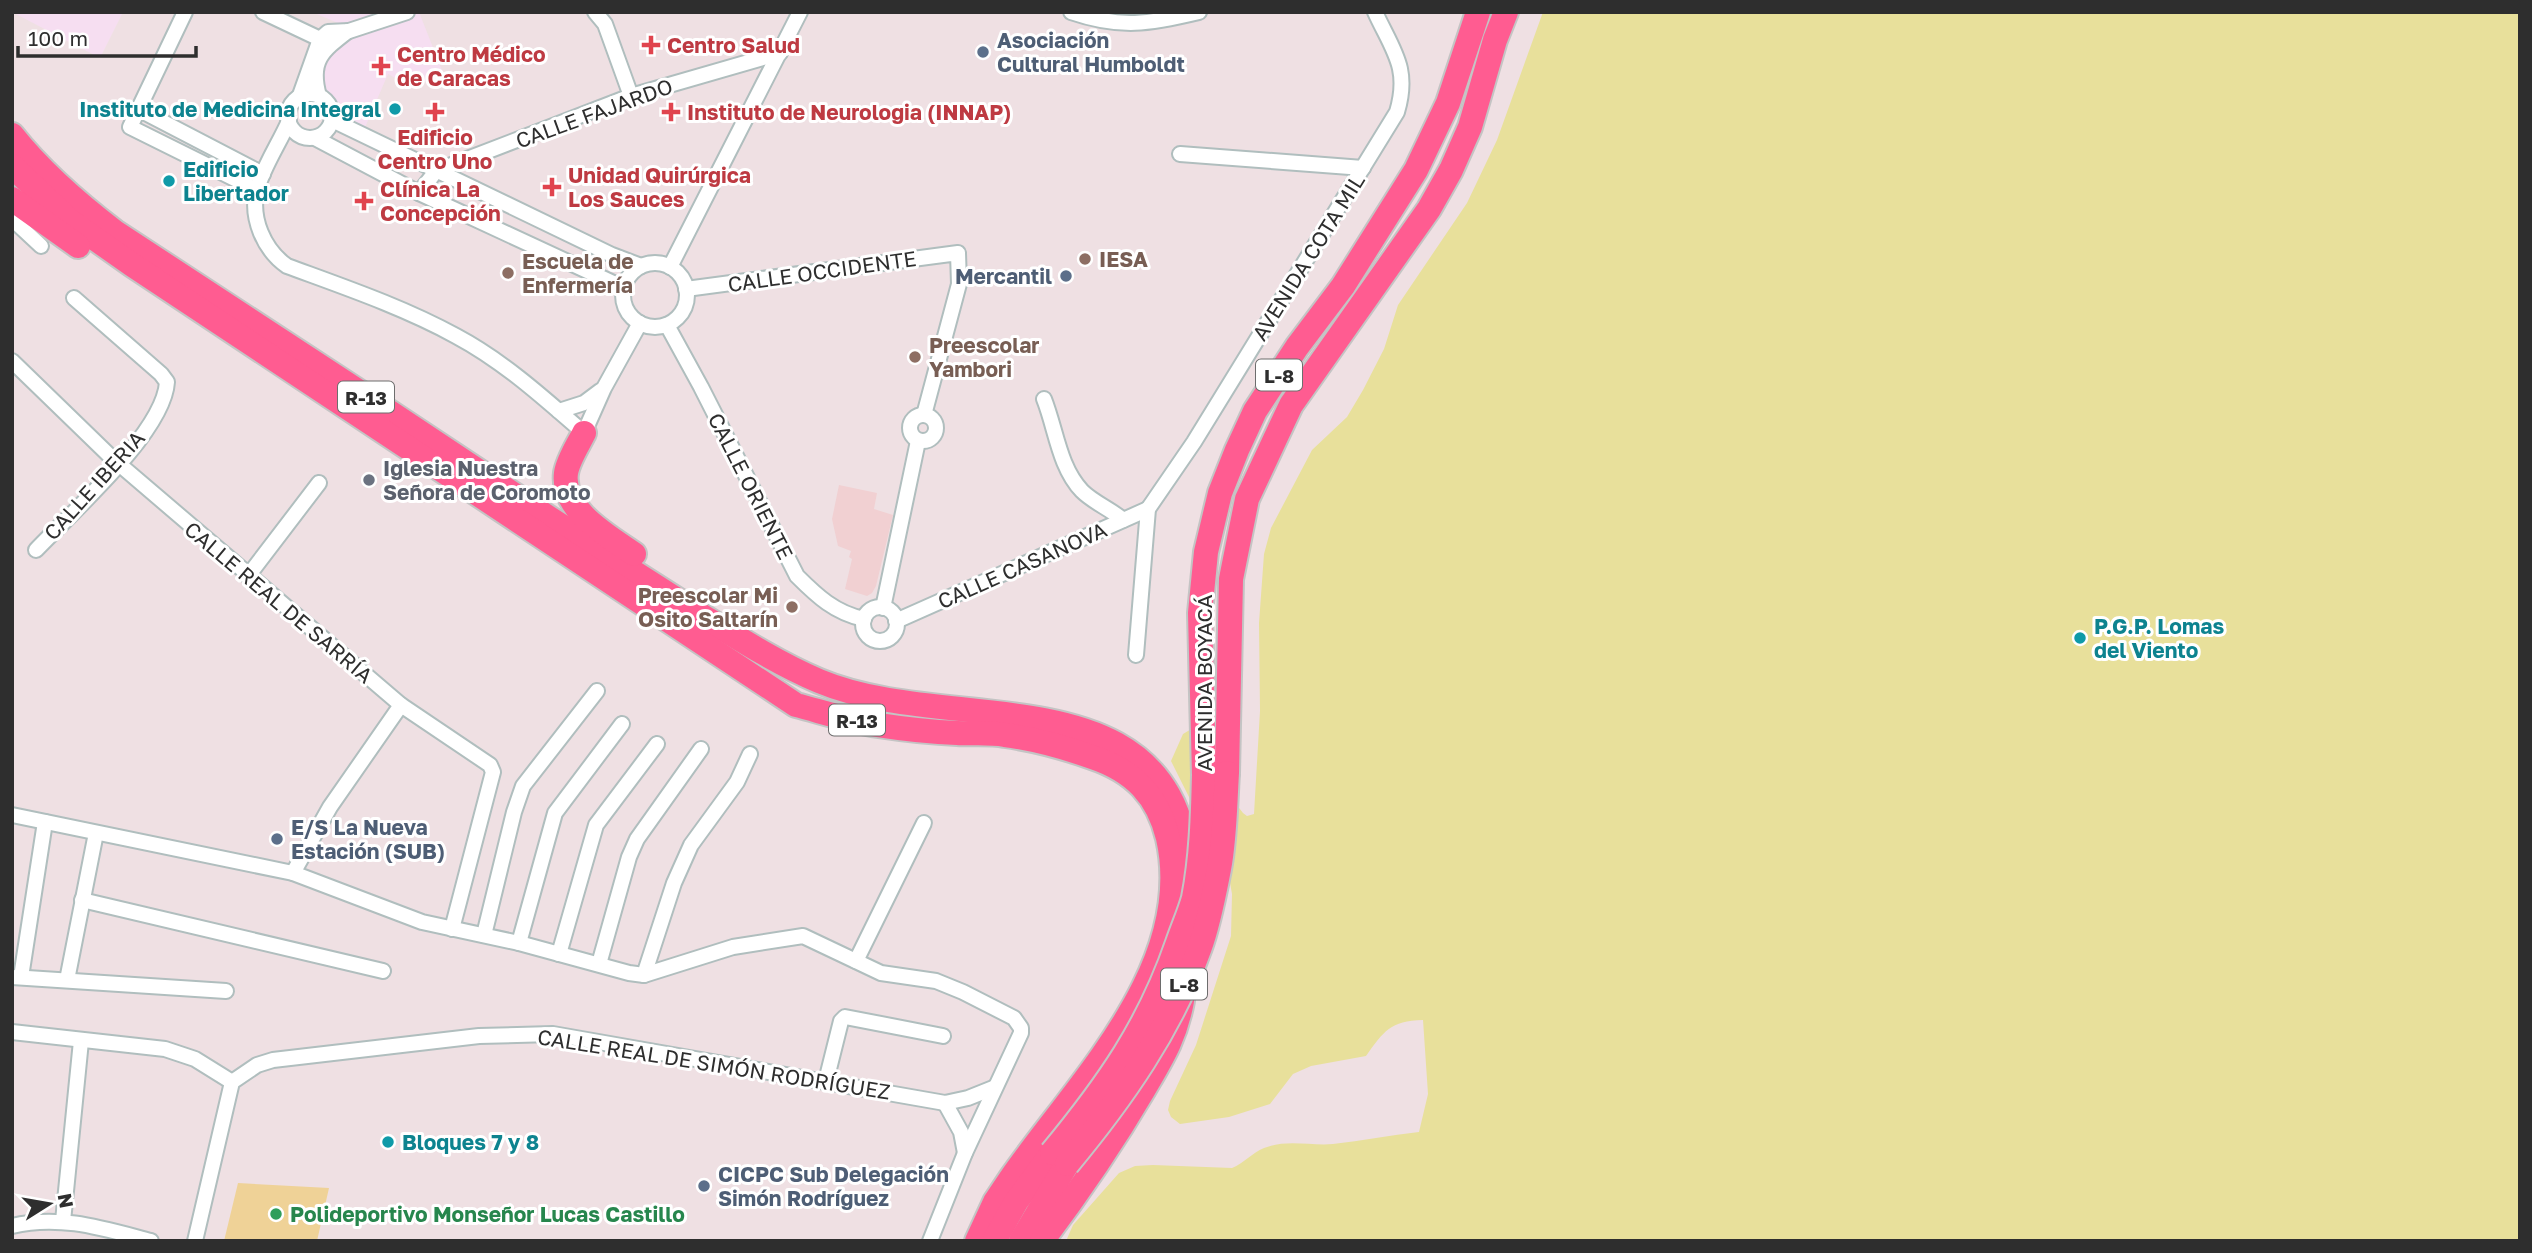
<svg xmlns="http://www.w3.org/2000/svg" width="2532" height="1253" viewBox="0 0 2532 1253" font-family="'Golos Text',sans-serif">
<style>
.education{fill:#f1d0d2}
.medical{fill:#f6def1}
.green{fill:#e8e09b}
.pitch{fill:#efd297}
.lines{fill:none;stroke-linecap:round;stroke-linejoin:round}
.street-casing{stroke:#b0bebe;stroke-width:18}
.highway-casing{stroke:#c4c4c4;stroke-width:28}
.street{stroke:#fff;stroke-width:14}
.highway{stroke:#ff5c91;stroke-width:24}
.highway-bridge-casing{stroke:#c4c4c4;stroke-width:28;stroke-linecap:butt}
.highway-bridge{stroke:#ff5c91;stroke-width:24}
.health-dot{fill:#e0444e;stroke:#fff;stroke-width:2.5}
.service-dot{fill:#5c6f8a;stroke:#fff;stroke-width:2.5}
.culture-dot{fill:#0f9aa8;stroke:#fff;stroke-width:2.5}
.education-dot{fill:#8d6e63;stroke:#fff;stroke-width:2.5}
.worship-dot{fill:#6b7280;stroke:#fff;stroke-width:2.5}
.leisure-dot{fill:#2e9e5b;stroke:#fff;stroke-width:2.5}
.labels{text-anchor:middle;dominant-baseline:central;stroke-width:6;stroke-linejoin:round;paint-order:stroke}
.shield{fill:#fff;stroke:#6d6d6d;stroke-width:2}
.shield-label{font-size:19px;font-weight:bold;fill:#2e2e2e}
.service-label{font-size:21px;font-weight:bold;fill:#4e5e75;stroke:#fff;text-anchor:start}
.health-label{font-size:21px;font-weight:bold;fill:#be3a42;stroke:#fff;text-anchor:start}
.culture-label{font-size:21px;font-weight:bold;fill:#0d838f;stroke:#fff;text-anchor:start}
.street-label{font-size:21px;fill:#2e2e2e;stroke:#fff}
.education-label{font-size:21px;font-weight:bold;fill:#785e54;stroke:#fff;text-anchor:start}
.worship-label{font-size:21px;font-weight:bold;fill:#5b616d;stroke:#fff;text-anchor:start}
.leisure-label{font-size:21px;font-weight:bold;fill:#27864d;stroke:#fff;text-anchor:start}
</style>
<rect width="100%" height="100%" fill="#efe0e3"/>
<path class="education" d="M839 485 877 493 874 509 893 515 876 586 872 593 867 596 845 589 852 559 849 557 851 551 838 546 832 519Z"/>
<g class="medical">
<path d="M12 12H123L100 58Z"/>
<path d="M312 12H419L443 73 412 87 388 74 363 132 335 119 330 101 320 88 325 58 353 23H338Z"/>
</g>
<path class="green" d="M1543 12H2520V1241H1066L1073 1225 1119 1173 1135 1166 1153 1165 1232 1168C1244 1163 1252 1153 1264 1148 1286 1139 1311 1146 1333 1144 1362 1141 1390 1135 1419 1132L1428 1094 1423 1020C1390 1021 1384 1031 1366 1056L1311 1066 1293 1074 1270 1104 1229 1117 1180 1124 1171 1117 1168 1110 1170 1101 1196 1045 1231 936 1232 894 1229 877 1171 761 1183 734 1193 728 1212 773 1243 813 1247 816 1254 814 1260 711 1259 623 1264 554 1271 528 1312 450 1347 417 1363 390 1384 349 1398 305 1467 203 1497 140Z"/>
<path class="pitch" d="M238 1183 329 1188 317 1241H224Z"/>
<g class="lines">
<defs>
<g id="street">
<path d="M185 12 130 127 257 190"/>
<path d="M263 12 320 39"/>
<path d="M595 12 605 24 631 96"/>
<path d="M1071 12C1121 29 1149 24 1199 12"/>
<circle cx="310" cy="116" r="22"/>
<path d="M319 96C309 61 322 51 348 31"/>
<path d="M299 98 320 39 328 32 349 31 407 12"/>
<path d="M138 109 263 174"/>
<path d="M332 120 612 255 641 266"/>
<path d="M289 121C280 142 262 169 257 190 250 218 264 250 287 266 344 287 403 307 456 336 503 361 544 398 584 433L604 388 640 323"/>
<path d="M315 138 419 193 624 288"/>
<path d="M1180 154 1363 168"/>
<path d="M419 193 436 171 631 96 780 53"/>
<path d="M12 219 41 246"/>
<circle cx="655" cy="295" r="32"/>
<path d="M670 267 800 12"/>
<path d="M686 289 958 253 959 284 924 415"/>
<path d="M667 325 701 387 797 576C817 596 835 613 864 619"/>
<path d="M12 361 112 458 401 705 330 807 293 873"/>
<path d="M1044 399C1056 429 1059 467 1082 491 1094 503 1111 509 1123 520"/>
<path d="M559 411 584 403 600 391"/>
<circle cx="923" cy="428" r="13"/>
<path d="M36 550C71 513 164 432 167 382L161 374 74 298"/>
<path d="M248 576 319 483"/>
<circle cx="880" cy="624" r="17"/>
<path d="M883 608 918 441"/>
<path d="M896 621 1148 509"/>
<path d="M1136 655 1148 509 1194 442 1397 112C1410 68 1393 51 1375 12"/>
<path d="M401 705 490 765 493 772 452 929"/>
<path d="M12 815 293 873 422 922 519 943 629 973 644 975 733 947 803 936 881 973 936 981 963 992 1014 1018 1021 1028V1033L965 1153 930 1241"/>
<path d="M82 900 383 971"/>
<path d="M484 935 514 812 523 786 597 691"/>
<path d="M519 943 555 813 622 724"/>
<path d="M559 954 596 825 657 744"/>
<path d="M856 961 924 823"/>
<path d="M599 964 629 857 637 839 701 749"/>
<path d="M644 975 674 883 691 845 737 782 750 754"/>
<path d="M12 977 226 991"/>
<path d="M21 977 45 822"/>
<path d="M67 980 96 833"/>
<path d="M12 1032 165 1049 195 1059 232 1082"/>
<path d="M826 1081 841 1021 845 1017 943 1036"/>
<path d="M945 1103 961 1132 965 1153"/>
<path d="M63 1221 81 1041"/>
<path d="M12 1226C60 1214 105 1229 151 1241"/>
<path d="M195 1241 232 1082 257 1065 273 1060 479 1036 553 1034 945 1103 968 1098 993 1088"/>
</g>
<g id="highway">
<path d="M12 135C42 173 77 203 115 232 260 326 405 422 549 518 601 551 652 584 704 617 741 640 779 664 819 681 956 739 1183 664 1190 885"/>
<path d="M12 166 70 221 131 264 796 705C823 712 850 721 878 725 904 729 931 732 957 733 973 734 990 732 1005 735 1034 739 1064 747 1092 757 1134 771 1158 796 1168 838 1197 967 1078 1082 1011 1178L995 1202 977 1241"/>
<path d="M12 199 78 246"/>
<path d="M584 433C578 445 568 460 566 473 561 510 608 536 634 554"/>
<path d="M1227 773 1231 579 1247 499 1291 405 1429 209 1451 170 1470 127 1495 40 1506 12"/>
<path d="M1204 775 1200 613 1206 552 1220 493 1237 450 1255 411 1297 347 1343 286 1416 170 1448 103 1478 12"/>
<path d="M994 1241 1016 1202 1052 1153"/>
<path d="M1021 1241 1067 1164"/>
<path d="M1042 1241C1079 1192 1113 1142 1144 1089 1162 1058 1175 1038 1182 1001"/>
</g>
</defs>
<use href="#street" class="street-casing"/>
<use href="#highway" class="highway-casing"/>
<use href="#street" class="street"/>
<use href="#highway" class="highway"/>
<defs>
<g id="highway-bridge">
<path d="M1052 1153C1108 1085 1149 1027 1178 943 1183 928 1190 913 1194 898 1202 857 1203 816 1204 775"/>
<path d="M1067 1164C1122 1098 1171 1028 1200 947 1209 922 1214 894 1219 869 1225 838 1225 804 1227 773"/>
</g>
</defs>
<use href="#highway-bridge" class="highway-bridge-casing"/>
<use href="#highway-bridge" class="highway-bridge"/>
</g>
<g class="health-dot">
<path d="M647.5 34.5h7v7h7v7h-7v7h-7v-7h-7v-7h7z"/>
<path d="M377.5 55.5h7v7h7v7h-7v7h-7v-7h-7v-7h7z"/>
<path d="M431.5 101.5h7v7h7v7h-7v7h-7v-7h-7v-7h7z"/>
<path d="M667.5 101.5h7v7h7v7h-7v7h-7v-7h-7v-7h7z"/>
<path d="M548.5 176.5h7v7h7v7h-7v7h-7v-7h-7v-7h7z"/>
<path d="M360.5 190.5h7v7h7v7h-7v7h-7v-7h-7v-7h7z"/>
</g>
<g class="service-dot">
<circle cx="983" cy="52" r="7"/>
<circle cx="1066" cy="276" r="7"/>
<circle cx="277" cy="839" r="7"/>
<circle cx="704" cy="1186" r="7"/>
</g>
<g class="culture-dot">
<circle cx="395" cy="109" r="7"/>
<circle cx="169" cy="181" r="7"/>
<circle cx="2080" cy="638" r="7"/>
<circle cx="388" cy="1142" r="7"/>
</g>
<g class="education-dot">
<circle cx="1085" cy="259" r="7"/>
<circle cx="508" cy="273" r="7"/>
<circle cx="915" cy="357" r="7"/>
<circle cx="792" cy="607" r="7"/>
</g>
<circle class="worship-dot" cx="369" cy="480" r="7"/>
<circle class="leisure-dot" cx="276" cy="1214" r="7"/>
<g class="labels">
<g class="shield">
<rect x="1256" y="359.5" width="46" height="31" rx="5"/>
<rect x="338" y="381.5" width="56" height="31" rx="5"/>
<rect x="829" y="704.5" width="56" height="31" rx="5"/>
<rect x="1161" y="968.5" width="46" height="31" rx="5"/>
</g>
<g class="shield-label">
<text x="1279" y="375">L-8</text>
<text x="366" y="397">R-13</text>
<text x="857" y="720">R-13</text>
<text x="1184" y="984">L-8</text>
</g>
<g class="service-label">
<text x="997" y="40">Asociación<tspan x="997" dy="24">Cultural Humboldt</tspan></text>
<text x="1052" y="276" text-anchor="end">Mercantil</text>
<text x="291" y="827">E/S La Nueva<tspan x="291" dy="24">Estación (SUB)</tspan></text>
<text x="718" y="1174">CICPC Sub Delegación<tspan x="718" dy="24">Simón Rodríguez</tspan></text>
</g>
<g class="health-label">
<text x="667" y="45">Centro Salud</text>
<text x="397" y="54">Centro Médico<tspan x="397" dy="24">de Caracas</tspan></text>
<text x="687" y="112">Instituto de Neurologia (INNAP)</text>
<text x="435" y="137" text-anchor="middle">Edificio<tspan x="435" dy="24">Centro Uno</tspan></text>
<text x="568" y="175">Unidad Quirúrgica<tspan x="568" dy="24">Los Sauces</tspan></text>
<text x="380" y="189">Clínica La<tspan x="380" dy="24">Concepción</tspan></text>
</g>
<g class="culture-label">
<text x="381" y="109" text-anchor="end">Instituto de Medicina Integral</text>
<text x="183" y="169">Edificio<tspan x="183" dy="24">Libertador</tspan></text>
<text x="2094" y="626">P.G.P. Lomas<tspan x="2094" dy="24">del Viento</tspan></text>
<text x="402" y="1142">Bloques 7 y 8</text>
</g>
<g class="street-label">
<text transform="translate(594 113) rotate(-20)">CALLE FAJARDO</text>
<text transform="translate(1308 257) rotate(-58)">AVENIDA COTA MIL</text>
<text transform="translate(822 271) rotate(-8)">CALLE OCCIDENTE</text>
<text transform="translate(94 485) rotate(-48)">CALLE IBERIA</text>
<text transform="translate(751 486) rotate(63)">CALLE ORIENTE</text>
<text transform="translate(1022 565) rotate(-24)">CALLE CASANOVA</text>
<text transform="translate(279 602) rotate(40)">CALLE REAL DE SARRÍA</text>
<text transform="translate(1204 683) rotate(-90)">AVENIDA BOYACÁ</text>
<text transform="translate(714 1064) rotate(9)">CALLE REAL DE SIMÓN RODRÍGUEZ</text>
</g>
<g class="education-label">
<text x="1099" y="259">IESA</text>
<text x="522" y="261">Escuela de<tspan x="522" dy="24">Enfermería</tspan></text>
<text x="929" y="345">Preescolar<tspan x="929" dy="24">Yambori</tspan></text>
<text x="778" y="595" text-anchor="end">Preescolar Mi<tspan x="778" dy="24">Osito Saltarín</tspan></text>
</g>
<g class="worship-label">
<text x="383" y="468">Iglesia Nuestra<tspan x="383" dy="24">Señora de Coromoto</tspan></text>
</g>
<g class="leisure-label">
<text x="290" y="1214">Polideportivo Monseñor Lucas Castillo</text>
</g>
</g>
<rect width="2532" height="1253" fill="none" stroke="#2e2e2e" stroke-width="28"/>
<g transform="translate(49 1204) rotate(79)" stroke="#ffffff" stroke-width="5" paint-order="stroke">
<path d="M0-5L12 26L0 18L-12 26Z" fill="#2e2e2e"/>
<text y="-10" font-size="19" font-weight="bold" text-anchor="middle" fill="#2e2e2e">N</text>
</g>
<path d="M18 46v10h178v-10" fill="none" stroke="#2e2e2e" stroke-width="3.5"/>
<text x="28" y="46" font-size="21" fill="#2e2e2e" stroke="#ffffff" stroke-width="5" paint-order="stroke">100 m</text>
</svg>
